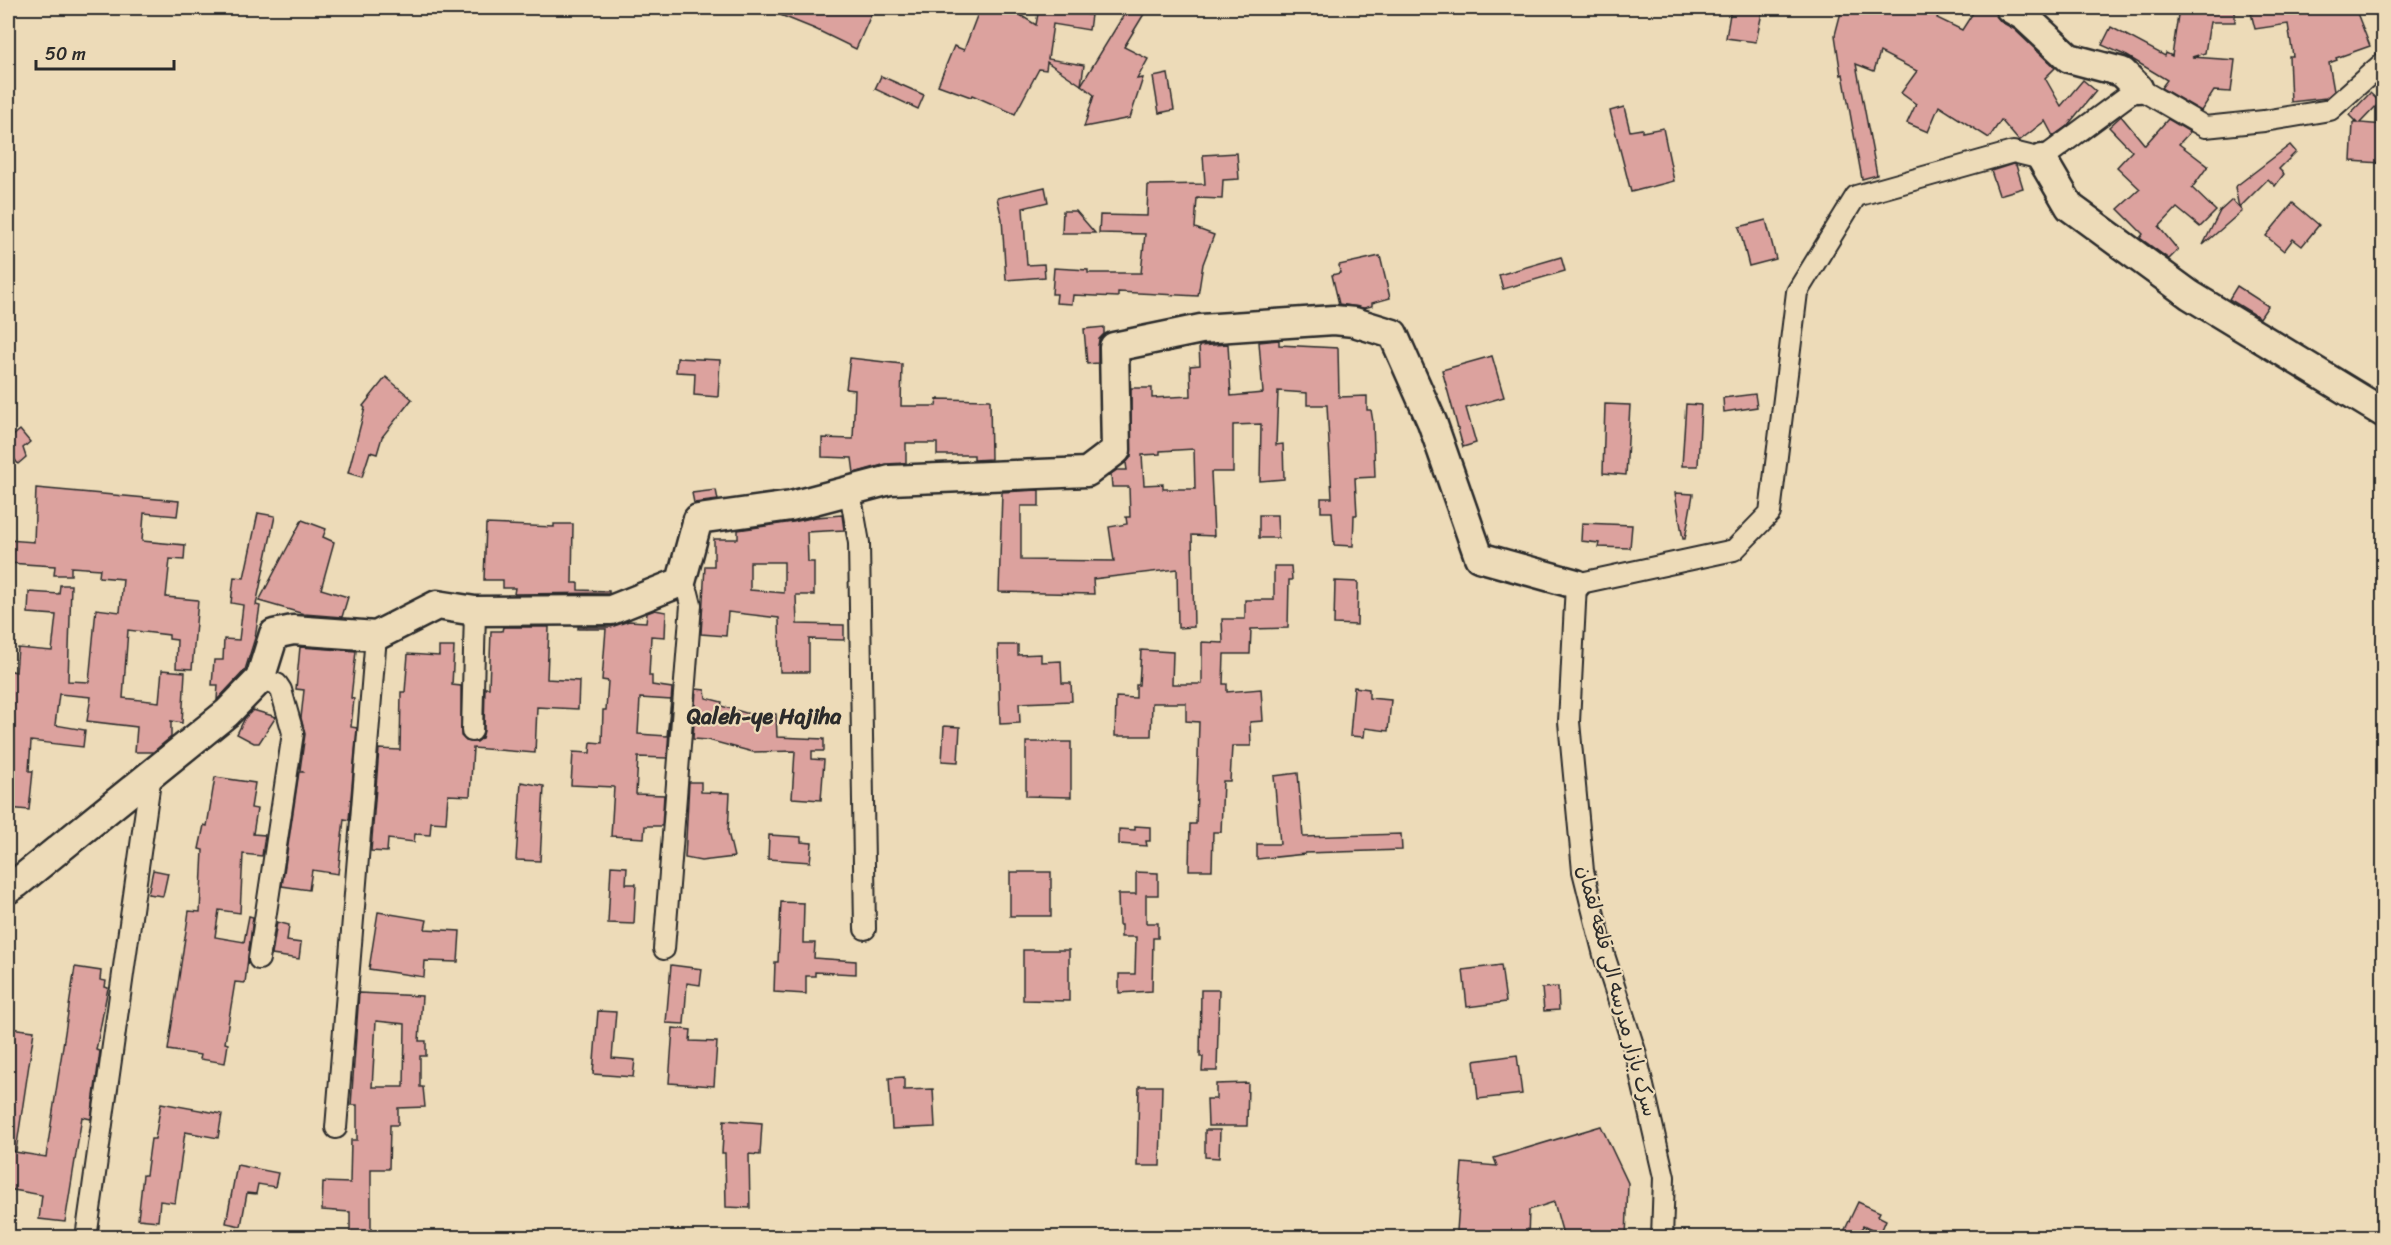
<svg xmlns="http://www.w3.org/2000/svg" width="2391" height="1245" viewBox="0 0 2391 1245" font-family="Sriracha,'Playpen Sans Arabic',sans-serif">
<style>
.building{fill:#dca29e;stroke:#2b2b2b;stroke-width:1.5;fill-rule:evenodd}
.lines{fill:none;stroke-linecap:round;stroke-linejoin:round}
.street-casing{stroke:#2b2b2b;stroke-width:24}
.secondary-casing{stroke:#2b2b2b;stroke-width:33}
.street{stroke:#eddbb8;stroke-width:20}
.secondary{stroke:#eddbb8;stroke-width:28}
.labels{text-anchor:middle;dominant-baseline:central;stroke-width:4.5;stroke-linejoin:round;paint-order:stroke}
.street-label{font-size:20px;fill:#2b2b2b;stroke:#eddbb8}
.quarter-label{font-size:22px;font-weight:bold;fill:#2b2b2b;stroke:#eddbb8}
</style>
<rect width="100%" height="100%" fill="#eddbb8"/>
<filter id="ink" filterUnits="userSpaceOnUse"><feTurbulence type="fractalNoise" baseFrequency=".0167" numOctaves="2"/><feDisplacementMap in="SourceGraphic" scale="12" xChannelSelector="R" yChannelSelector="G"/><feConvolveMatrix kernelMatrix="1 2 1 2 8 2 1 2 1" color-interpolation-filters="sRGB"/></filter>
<g filter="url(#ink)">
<g class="building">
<path d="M763 8H874L856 49 815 29Z"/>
<path d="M980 8H989L1000 12 1003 8H1009L1036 25 1039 8 1091 15 1089 30 1053 24 1048 59 1084 65 1081 85 1047 62 1046 70 1039 69 1015 114 972 95 971 97 938 85 954 46 964 50Z"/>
<path d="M1128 8H1133L1144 14 1124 47 1148 59 1137 79 1143 78 1130 118 1084 127 1094 95 1081 85Z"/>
<path d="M1731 8H1763L1756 42 1726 38Z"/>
<path d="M1849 8H1942L1937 18 1962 30 1976 8H1994L1996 16 2001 22 2014 29 2055 68 2045 78 2061 106 2083 80 2096 91 2067 126 2053 136 2045 121 2019 141 2001 120 1989 138 1939 106 1928 132 1907 123 1916 104 1901 93 1917 71 1880 52 1874 71 1856 64 1877 175 1862 179 1843 74 1841 75 1835 35 1841 12 1846 13Z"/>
<path d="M2179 8H2235V22H2210L2205 53 2192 57 2235 60 2231 92 2214 91 2201 111 2161 88 2167 80 2127 56 2102 45 2111 27 2165 56 2166 53 2172 56Z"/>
<path d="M2275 8H2327L2328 9 2355 8 2370 46 2336 58 2337 60 2329 63 2334 91 2326 98 2291 102 2289 56H2293L2288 24 2255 29 2251 13Z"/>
<path d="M1168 74 1174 110 1159 113 1153 77Z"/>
<path d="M881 76 924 95 918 109 875 89Z"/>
<path d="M2370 93 2380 102 2360 123 2384 125 2381 163 2351 161 2353 123H2357L2349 115Z"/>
<path d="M1624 107 1630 131 1642 129V132L1663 128 1674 181 1631 192 1610 111Z"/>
<path d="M2121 116 2145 145 2168 119 2190 132 2179 144 2208 166 2192 188 2216 211 2200 227 2177 208 2159 227 2178 250 2169 259 2140 238 2143 234 2118 209 2140 189 2117 167 2132 151 2109 127Z"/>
<path d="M2290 145 2296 152 2279 169 2284 174 2275 186 2268 179 2239 208 2235 187Z"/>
<path d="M1237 153 1239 179 1223 180 1222 199 1197 198 1195 228 1214 235 1203 264 1198 296 1118 292V297L1073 295 1072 304 1056 303 1057 294H1052L1054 268 1088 270V273H1141L1145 234 1099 233 1100 215 1147 216 1148 185 1205 184 1203 155Z"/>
<path d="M2013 164 2016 165 2023 188 1999 195 1991 171Z"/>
<path d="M1045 187 1048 202 1023 208 1027 265 1044 264 1045 277 1006 280 1002 219 997 198Z"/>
<path d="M2232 200 2242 211 2203 245 2220 211Z"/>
<path d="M2293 203 2319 225 2302 246 2293 239 2284 251 2266 236Z"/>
<path d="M1063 211H1076L1095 233H1062Z"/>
<path d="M1766 220 1776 259 1749 266 1739 227Z"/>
<path d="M1380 256 1390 298 1372 303V306L1364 308 1339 304 1332 275 1340 273 1339 265Z"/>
<path d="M1561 257 1565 271 1503 289 1499 275Z"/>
<path d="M2237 286 2268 306 2260 318 2229 299Z"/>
<path d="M1104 327V334L1099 339 1098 347V363L1087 364 1084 329Z"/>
<path d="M1279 340V345L1338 348 1339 397 1367 396V410H1371L1373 422 1375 477 1355 478 1357 515H1354L1353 546 1334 545 1332 512H1321V498H1332L1327 405H1307V393L1278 391 1276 445 1283 444 1284 479 1260 481 1261 424 1233 425V472H1211L1214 536 1192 535 1194 627 1178 628 1177 569 1093 579 1094 594 999 592 1002 492 1039 490V506H1021V560L1114 561 1109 527 1127 524 1126 517H1130L1129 487H1112L1111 474 1117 470H1127L1126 463 1131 457V388H1152V398L1191 396 1190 366 1200 365 1199 346 1228 344 1231 396 1263 393 1259 342ZM1194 449 1195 489H1163V484L1144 485 1142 455 1160 454V451Z"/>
<path d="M1492 356 1504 397 1466 408 1476 443 1463 447 1442 370Z"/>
<path d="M677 358 720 360 718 397 694 395 695 373 676 372Z"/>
<path d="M850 358 902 364 901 406H936L937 399 990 400 991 459 974 460V455H937V443H906V463L886 464 854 473 852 458 822 457V438L853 439 855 390 846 389Z"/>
<path d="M386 377 412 399 382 437 377 454 370 452 362 477 348 473 365 408 363 406Z"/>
<path d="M1755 394 1757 407 1724 412 1723 398Z"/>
<path d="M1605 404 1630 405 1626 475 1603 473Z"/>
<path d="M1686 404 1701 405 1698 466H1682Z"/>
<path d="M8 430 13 436 20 430 30 442 23 448 26 457 18 464 13 457 8 462Z"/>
<path d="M36 488 179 501 177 516 144 513 142 541 185 545 184 560 170 559 166 597 198 600 192 669 176 668 177 640 169 639V635L128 630 123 698 159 702 162 670 185 672 182 723 171 721V737L153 752H135L137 727 87 721 91 697 59 694 55 725 85 730 83 747 31 741 29 771H33L29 810 8 808V670L16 672 18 648 52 651 56 615 28 613 29 592 59 594 60 585H71L68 681 89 682 96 609 120 612 123 579 99 577 100 569 71 567V575H54L55 566 8 563V540L34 542Z"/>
<path d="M716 490 718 500 694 503 692 493Z"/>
<path d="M1675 493 1693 494 1685 539H1683Z"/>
<path d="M258 513 275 516 256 605 260 606 255 638 245 670 217 700 218 685H212L214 660H223L224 639 239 640 243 605 231 603 234 577 244 578Z"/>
<path d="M842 515 844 530 807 532 808 562H814V595H796L797 624 844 625V640L809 639V672H780L779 618 728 612 726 636 701 634 705 566H714V539H738V530L793 522 816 517ZM750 562H784V593L750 590Z"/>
<path d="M1259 515H1277L1278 538H1259Z"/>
<path d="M302 520 326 529 323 537 334 542 321 589 348 597 342 617 304 614 259 601Z"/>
<path d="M1582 523 1632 525 1630 548 1598 547 1599 543 1581 541Z"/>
<path d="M486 524 554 527V524H573L572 583H578V590L609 591V593L514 594 515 588H503V580H484Z"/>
<path d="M1274 566H1291L1292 580H1289L1288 628 1251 629 1250 654H1224L1223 684H1227V692L1261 689 1263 721 1250 722 1251 746H1232L1230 781H1223L1221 832H1213L1212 870H1189L1190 824H1196L1199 722 1186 721V703H1152L1151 736H1115L1116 697 1136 698V685H1139L1141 650 1173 652 1172 684H1202V642L1223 643 1222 619H1245V600H1274Z"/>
<path d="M1335 581 1358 582 1357 625 1334 624Z"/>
<path d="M655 610 666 612 665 637 651 636 649 676H652V685L672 688 667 758 638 757 636 794 664 795 662 826H645L644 838 611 836 614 787 571 785 573 752 590 753 591 742 602 743 603 710H606L608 681 602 680 606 629H578V627H611L629 621 646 622 647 613ZM640 698 671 700 667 736 638 734Z"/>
<path d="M503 627H549L547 679 579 681 578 709 537 707 535 753 473 748 470 796 448 795 446 823 431 822 430 835 415 834 414 842 388 839 387 852 371 851 379 749 400 750 401 692H405L408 654 439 656V647H454L452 685 461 686V736L466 741 477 742 482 738 484 731 485 688H489L491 631H502Z"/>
<path d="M998 645H1018V655L1041 654V662L1061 661 1062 683H1071L1072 701 1019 703 1020 723 1000 724Z"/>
<path d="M300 647 356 651 351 698 354 699 351 727 357 728 349 820 344 819 338 874 312 870 309 890 282 886 299 772H303L300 770 305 734 301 718 304 690 296 689Z"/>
<path d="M1354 687 1369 689V698L1391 700 1388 731 1365 728 1364 737 1350 736Z"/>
<path d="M696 689 705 690 706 698 722 702 721 706 753 715 776 714 777 737 824 739V751H812V759L824 760 821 800 792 798 795 751 753 752 708 740 693 739Z"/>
<path d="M253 710 276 717 259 743H254L237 734 245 718Z"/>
<path d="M944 726 960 727 958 762 942 761Z"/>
<path d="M1026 742H1071V797L1026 796Z"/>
<path d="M1298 773 1303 837 1401 834 1402 850 1305 853V854L1257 859V844H1280L1274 776Z"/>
<path d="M215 777 255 783 251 808 257 809 253 834 265 835 262 856 243 854 240 913 219 910 215 937 244 942 249 916 253 917 245 983 235 982 225 1043 228 1044 225 1063 200 1059 201 1055 168 1050 189 911 200 912 203 850 199 849 204 825 207 826Z"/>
<path d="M521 782 544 786 540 861 516 860Z"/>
<path d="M689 782H701V792L730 793 728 832 734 857 701 861 685 858Z"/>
<path d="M1135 826 1150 827V841H1146L1147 846 1119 844V829L1135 830Z"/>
<path d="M769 835 801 837V842L812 843 810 862 768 859Z"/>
<path d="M611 866 627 867 626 884H636L634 924 608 923Z"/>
<path d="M153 870 168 873 163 896 148 894Z"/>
<rect x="1010" y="872" width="41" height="44"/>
<path d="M1136 872 1158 873V895H1146V923H1158V938H1153L1152 991 1119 993V974H1135L1136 937H1121V925H1119L1118 894H1136Z"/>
<path d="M781 902 804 903 803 943H815L814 958 856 961V974L815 972V976H806V994L774 992 775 962H778Z"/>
<path d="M378 912 427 920 425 929 460 931 458 962 425 961 424 977 369 969Z"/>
<path d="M277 922 289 925 287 941 301 943 299 959 272 955Z"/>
<path d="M1023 950H1069V1001L1023 1000Z"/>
<path d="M671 965 702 969 700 985 687 983 684 1024 666 1023Z"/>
<path d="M1501 965 1506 1002 1467 1007 1463 970Z"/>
<path d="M75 967 101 971 100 980 106 981 105 987 108 988 96 1050 100 1051 91 1119 82 1117 65 1222 39 1219 42 1195 8 1189V1151L46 1157Z"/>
<path d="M1558 987 1559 1010 1544 1011 1542 988Z"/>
<path d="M1201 990H1219L1217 1071H1202L1203 1057H1200Z"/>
<path d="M359 993 422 996 419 1041H426V1056H420V1087H423L425 1107 398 1108V1125H390L389 1169H371V1238H350V1212L322 1210 323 1182 350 1183 351 1140H357V1105H351ZM376 1021 405 1024 404 1087H372Z"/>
<path d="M598 1011 616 1012 612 1058 635 1060 633 1077 593 1074Z"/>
<path d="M9 1028 34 1031 16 1151H8Z"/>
<path d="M673 1028 691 1030 690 1041 717 1042 714 1086 669 1083Z"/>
<path d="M1517 1055 1522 1094 1478 1099 1474 1061Z"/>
<path d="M904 1077V1090L933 1089 935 1127 892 1129 889 1078Z"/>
<path d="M1248 1083 1247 1126H1208L1207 1099H1216V1084Z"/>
<path d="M1139 1086H1162L1160 1166H1137Z"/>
<path d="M161 1103 222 1114 218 1138 185 1132 175 1203 160 1201 158 1221 138 1219 143 1175H146L151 1139H155Z"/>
<path d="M724 1120 762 1123 760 1155 749 1154 750 1208 726 1207 725 1153H722Z"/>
<path d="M1601 1126 1628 1183 1626 1238H1564L1554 1202 1529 1210 1528 1238 1457 1231 1462 1163 1497 1166 1494 1158Z"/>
<path d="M1205 1130H1220L1219 1158 1205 1157Z"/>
<path d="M237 1165 278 1173 275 1187 258 1184 256 1194 247 1193 241 1226 226 1223Z"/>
<path d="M1858 1202 1880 1212 1878 1216 1886 1220 1880 1234 1863 1226 1857 1238H1841Z"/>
</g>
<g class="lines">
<defs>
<g id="street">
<path d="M850 492 859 543 865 929"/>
<path d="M472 731 475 611"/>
<path d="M664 949 691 605 688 593 681 582"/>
<path d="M259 959 293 733 281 690 277 684 260 679"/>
<path d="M336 1128 376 636"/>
<path d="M86 1238 151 774"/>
<path d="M1662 1238 1664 1177 1635 1051 1604 955 1583 871 1569 722 1576 584 1734 550 1770 513 1797 292 1856 196 2013 152 2042 159 2138 88 2205 127 2264 121 2330 110 2384 62"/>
</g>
<g id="secondary">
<path d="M2010 8 2024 16 2069 58 2122 72 2138 88"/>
<path d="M2042 159 2070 207 2190 295 2384 413"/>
<path d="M8 889 17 883 227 713 260 679 274 634 293 630 376 636 437 605 475 611 611 610 681 582 698 519 791 506 890 480 1087 472 1116 450 1114 347 1201 329 1334 320 1354 322 1393 334 1432 422 1479 557 1576 584"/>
</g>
</defs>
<use href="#street" class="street-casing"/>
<use href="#secondary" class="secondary-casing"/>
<use href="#street" class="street"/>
<use href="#secondary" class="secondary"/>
</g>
</g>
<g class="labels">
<g class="street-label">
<text transform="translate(1617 991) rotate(75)">سرک بازار مدرسه الی قلعه لقمان</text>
</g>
<g class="quarter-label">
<text x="764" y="716">Qaleh-ye Hajiha</text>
</g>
</g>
<rect width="2391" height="1245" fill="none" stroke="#eddbb8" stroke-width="30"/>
<rect x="15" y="15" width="2361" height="1215" fill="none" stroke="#2b2b2b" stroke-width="2" filter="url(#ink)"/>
<path d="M36 60v9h138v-9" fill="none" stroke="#2b2b2b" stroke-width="3"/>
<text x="45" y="60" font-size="18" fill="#2b2b2b" stroke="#eddbb8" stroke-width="4.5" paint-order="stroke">50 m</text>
</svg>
